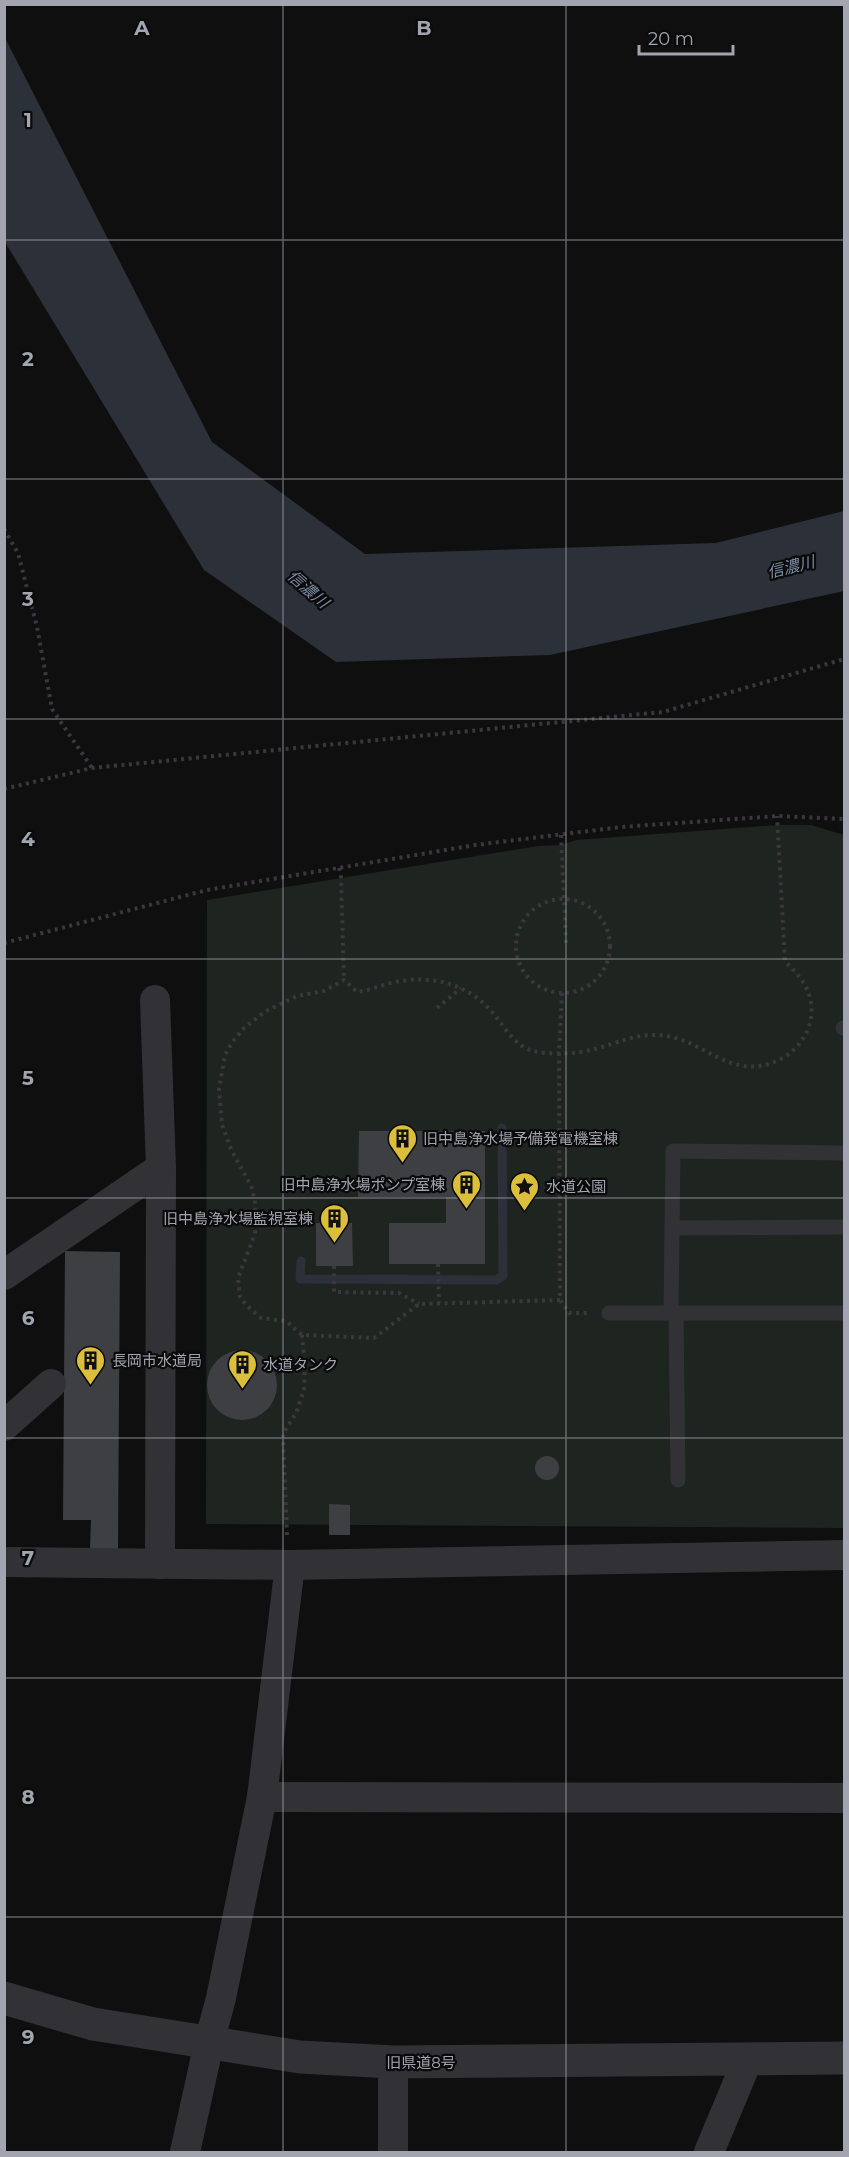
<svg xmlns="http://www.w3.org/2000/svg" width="849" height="2157" viewBox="0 0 849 2157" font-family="Montserrat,'Noto Sans JP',sans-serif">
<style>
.green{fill:#1e241f}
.water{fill:#2c3139}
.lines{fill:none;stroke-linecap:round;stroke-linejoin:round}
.stream{stroke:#2c3139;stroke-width:9}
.building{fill:#3e3f43}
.path{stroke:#39393d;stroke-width:4;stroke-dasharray:3 4.5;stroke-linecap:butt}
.service{stroke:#323236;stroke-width:15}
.minor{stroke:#323236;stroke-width:30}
.tertiary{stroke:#323236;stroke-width:33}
.grid{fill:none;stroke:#a2a4af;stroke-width:1.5;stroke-opacity:0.55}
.labels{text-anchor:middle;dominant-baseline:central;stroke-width:4.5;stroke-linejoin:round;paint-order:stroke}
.poi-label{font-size:15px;fill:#a2a4af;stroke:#0a0a0b;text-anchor:start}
.street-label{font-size:15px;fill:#a2a4af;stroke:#0a0a0b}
.water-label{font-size:16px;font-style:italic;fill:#7c8ca7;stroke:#0a0a0b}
.grid-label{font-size:20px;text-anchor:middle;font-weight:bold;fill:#a2a4af;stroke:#0a0a0b;stroke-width:4.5;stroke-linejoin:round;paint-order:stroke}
</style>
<rect width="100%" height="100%" fill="#0f0f10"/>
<path class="green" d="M779 825H811L844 835V1528L206 1524 207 900 538 846 561 845 576 840Z"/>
<path class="water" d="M5 38 212 442 365 554 716 543 844 511V591L550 655 336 662 204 570 5 242Z"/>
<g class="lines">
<path class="stream" d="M301 1261 300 1279 496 1280 503 1276 502 1128"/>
</g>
<g class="building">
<path d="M359 1131H485V1264H389V1223H446V1197H358Z"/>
<path d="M316 1223H352L353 1266H316Z"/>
<path d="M65 1251 120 1252 118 1549H90L91 1520H63Z"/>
<circle cx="242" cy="1385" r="35"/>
<circle cx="547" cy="1468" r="12"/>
<path d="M329 1504 350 1505V1535H329Z"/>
</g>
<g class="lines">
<g class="path">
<path d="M4 529 18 553 37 627 52 709 92 768"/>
<path d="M4 789 92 768 663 712 844 659"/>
<path d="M561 835 566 943"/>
<path d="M339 868 341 877 344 980"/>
<circle cx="563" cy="946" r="47"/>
<path d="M4 943 207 890 475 845 621 827 777 816 844 819"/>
<path d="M562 993 559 1053 560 1300 569 1313H587"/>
<path d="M437 1008 461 988"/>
<path d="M438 1264 439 1303"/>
<path d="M334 1266V1292L399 1293 419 1304"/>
<path d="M560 1300 419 1304 374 1338 302 1335 286 1321 261 1318 246 1305 240 1297 238 1278 255 1234V1203L252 1188 231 1149 222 1125 219 1089 225 1055 233 1041 244 1028 266 1011 297 996 324 991 344 980 357 992C372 990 386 983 401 981 439 975 474 987 497 1018 506 1030 517 1047 533 1051 551 1055 574 1054 591 1050 612 1045 632 1035 653 1035 704 1034 727 1085 781 1059 793 1053 803 1041 808 1029 818 1002 806 980 785 962L777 816"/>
<path d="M287 1535 283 1434 296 1413 304 1390 305 1366 302 1335"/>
</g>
<g class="service">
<path d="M843 1028H844"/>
<path d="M672 1228 844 1227"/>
<path d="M609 1313H844"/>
<path d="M671 1313 673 1151 844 1153"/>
<path d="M676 1313 678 1480"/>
</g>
<g class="minor">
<path d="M155 1000 161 1168 160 1564"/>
<path d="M4 1275 161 1168"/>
<path d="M4 1426 51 1384"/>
<path d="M4 1562 290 1565 844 1555"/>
<path d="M262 1797 844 1798"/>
<path d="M185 2152 209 2043 221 1998 262 1797 290 1565"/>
<path d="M393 2152V2062"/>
<path d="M709 2152 748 2059"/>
</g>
<path class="tertiary" d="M4 1998 93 2024 300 2057 393 2062 844 2058"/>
</g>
<path class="grid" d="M283 4V2152M566 4V2152M4 240H844M4 479H844M4 719H844M4 959H844M4 1198H844M4 1438H844M4 1678H844M4 1917H844"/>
<defs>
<symbol id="building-pin" viewBox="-11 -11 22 30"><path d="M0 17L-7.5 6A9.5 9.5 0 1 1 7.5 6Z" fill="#dbbf3c" stroke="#0a0a0b"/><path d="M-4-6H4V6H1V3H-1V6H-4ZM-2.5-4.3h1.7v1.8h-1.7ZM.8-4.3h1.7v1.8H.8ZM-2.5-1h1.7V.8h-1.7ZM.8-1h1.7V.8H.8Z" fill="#111"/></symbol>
<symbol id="sight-pin" viewBox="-11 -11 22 30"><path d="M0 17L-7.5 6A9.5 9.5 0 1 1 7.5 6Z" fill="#dbbf3c" stroke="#0a0a0b"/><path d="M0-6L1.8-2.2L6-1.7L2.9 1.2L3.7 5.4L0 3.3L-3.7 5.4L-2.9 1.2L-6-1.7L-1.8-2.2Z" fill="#111"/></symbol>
</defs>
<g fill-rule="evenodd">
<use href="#building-pin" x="386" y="1122" width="33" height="45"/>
<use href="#building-pin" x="450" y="1168" width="33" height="45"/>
<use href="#sight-pin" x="508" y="1170" width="33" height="45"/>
<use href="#building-pin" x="318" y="1202" width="33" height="45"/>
<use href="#building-pin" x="74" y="1344" width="33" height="45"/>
<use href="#building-pin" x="226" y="1348" width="33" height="45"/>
</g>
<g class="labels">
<g class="poi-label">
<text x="423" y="1138">旧中島浄水場予備発電機室棟</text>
<text x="445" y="1184" text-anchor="end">旧中島浄水場ポンプ室棟</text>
<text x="546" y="1186">水道公園</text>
<text x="313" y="1218" text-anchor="end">旧中島浄水場監視室棟</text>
<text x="112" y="1360">長岡市水道局</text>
<text x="263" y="1364">水道タンク</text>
</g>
<g class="street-label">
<text x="421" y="2062">旧県道8号</text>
</g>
<g class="water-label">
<text transform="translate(791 567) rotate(-14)">信濃川</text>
<text transform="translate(308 589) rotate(41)">信濃川</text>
</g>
</g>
<g class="grid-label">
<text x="142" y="35">A</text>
<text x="424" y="35">B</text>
<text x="28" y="127">1</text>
<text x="28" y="366">2</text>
<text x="28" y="606">3</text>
<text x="28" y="846">4</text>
<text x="28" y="1085">5</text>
<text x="28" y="1325">6</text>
<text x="28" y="1565">7</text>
<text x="28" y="1804">8</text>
<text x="28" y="2044">9</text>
</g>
<rect width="849" height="2157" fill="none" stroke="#a2a4af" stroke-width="12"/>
<path d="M639 45v9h94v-9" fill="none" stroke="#a2a4af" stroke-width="3"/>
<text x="648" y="45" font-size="18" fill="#a2a4af" stroke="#0a0a0b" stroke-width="4.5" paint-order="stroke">20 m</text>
</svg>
